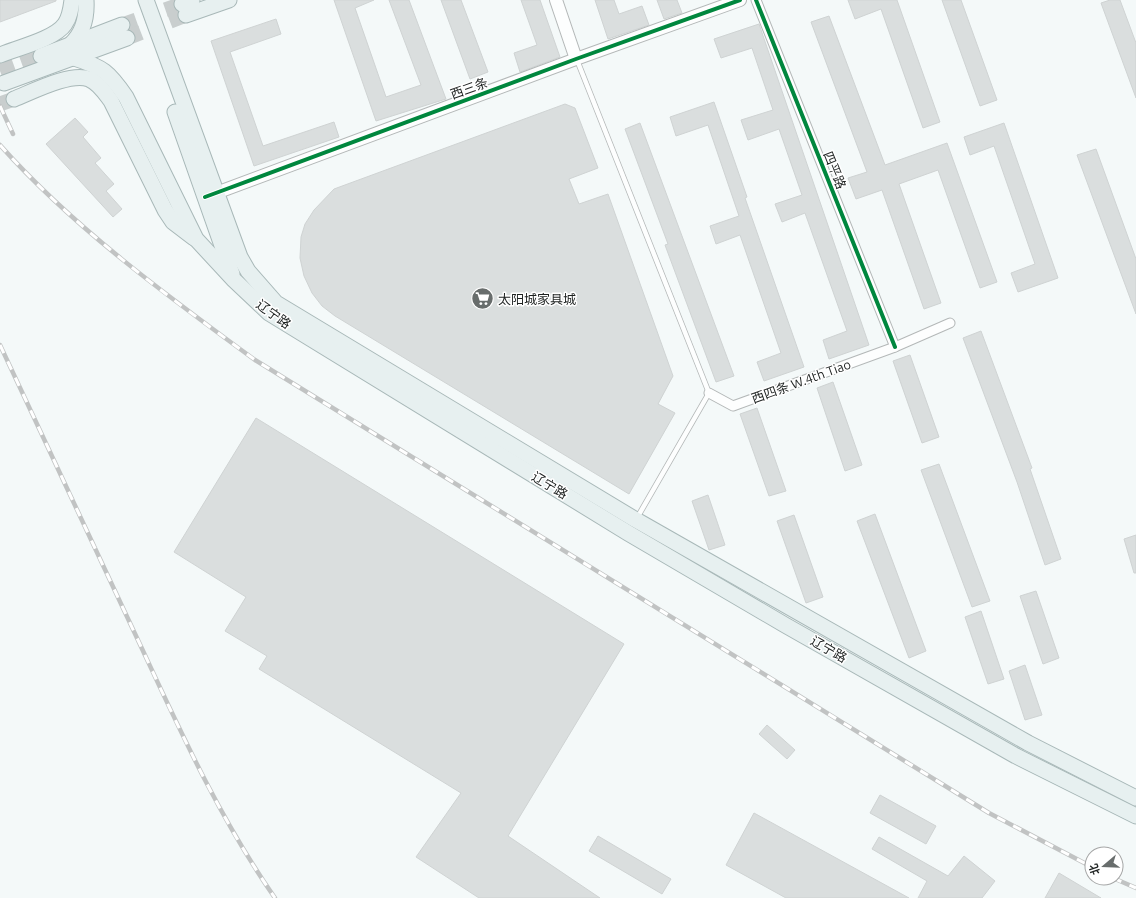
<svg xmlns="http://www.w3.org/2000/svg" width="1136" height="898" viewBox="0 0 1136 898" font-family="Ubuntu,'Noto Sans SC',sans-serif">
<style>
.building{fill:#dadede;stroke:#cfd3d3}
.lines{fill:none;stroke-linecap:round;stroke-linejoin:round}
.primary-tunnel{stroke:#c9cece;stroke-width:15;stroke-dasharray:15 8;stroke-linecap:butt}
.service-casing{stroke:#b4b8b8;stroke-width:6}
.minor-casing{stroke:#b4b8b8;stroke-width:11}
.tertiary-casing{stroke:#b4b8b8;stroke-width:14}
.primary-casing{stroke:#a8b8b8;stroke-width:17}
.service{stroke:#fdfefe;stroke-width:4.5}
.minor{stroke:#fdfefe;stroke-width:9}
.tertiary{stroke:#fdfefe;stroke-width:12}
.primary{stroke:#e7f0f0;stroke-width:15}
.rail-casing{stroke:#c1c3c3;stroke-width:4.5}
.rail{stroke:#fff;stroke-width:3;stroke-dasharray:9;stroke-linecap:butt}
.cycleway-casing{stroke:#fff;stroke-width:6}
.cycleway{stroke:#00873e;stroke-width:4}
.labels{text-anchor:middle;dominant-baseline:central;stroke-width:3;stroke-linejoin:round;paint-order:stroke}
.street-label{font-size:13px;fill:#1d2120;stroke:#fff}
.poi-label{font-size:13px;fill:#1d2120;stroke:#fff;text-anchor:start}
</style>
<rect width="100%" height="100%" fill="#f4f9f9"/>
<g class="building">
<path d="M0 0H56V1L0 22Z"/>
<path d="M334 0H374L355 8 386 97 421 85 389 0H409L446 99 376 121Z"/>
<path d="M441 0H461L488 72 470 79Z"/>
<path d="M521 0H540L560 57 520 72 514 53 537 45Z"/>
<path d="M595 0H614L619 14 642 6 649 25 608 39Z"/>
<path d="M657 0H677L682 13 664 19Z"/>
<path d="M848 0H897L940 122 923 128 881 9 855 19Z"/>
<path d="M942 0H961L997 100 980 106Z"/>
<path d="M1110 0H1120L1136 43V98L1101 3Z"/>
<path d="M829 16 885 165 947 143 997 282 980 288 938 170 899 184 941 303 924 309 882 190 856 199 848 178 867 172 811 22Z"/>
<path d="M276 19 281 34 230 52 263 146 334 122 339 137 254 166 211 41Z"/>
<path d="M759 24 869 345 829 359 823 340 847 331 805 213 782 222 775 204 802 195 779 129 748 140 741 120 773 110 752 48 721 58 714 39Z"/>
<path d="M714 102 747 197 745 198 804 367 764 381 757 362 781 353 740 235 716 244 710 226 739 216 708 125 676 136 670 117Z"/>
<path d="M565 104 575 108 598 168 569 179 579 204 608 194 673 376 658 404 675 413 629 494 335 316 322 306 312 293 304 276 300 258 301 237 305 224 314 210 334 189Z"/>
<path d="M75 118 88 132 83 137 101 158 95 163 114 184 106 191 122 209 113 217 46 144Z"/>
<path d="M640 123 734 376 716 382 665 245 668 244 625 129Z"/>
<path d="M1004 123 1058 278 1018 292 1011 273 1035 264 994 146 970 155 964 137Z"/>
<path d="M1096 149 1136 259V314L1077 155Z"/>
<path d="M981 331 1032 468 1030 469 1061 559 1045 565 1017 482 963 338Z"/>
<path d="M910 355 939 437 922 443 893 361Z"/>
<path d="M833 382 862 465 845 471 817 388Z"/>
<path d="M757 408 786 491 769 496 740 414Z"/>
<path d="M256 418 624 644 508 836 600 898H479L416 857 461 793 259 669 267 656 225 631 246 597 174 552Z"/>
<path d="M939 464 990 601 972 607 921 470Z"/>
<path d="M708 495 725 545 709 550 692 501Z"/>
<path d="M875 514 926 651 909 658 857 521Z"/>
<path d="M794 515 823 597 806 603 777 521Z"/>
<path d="M1136 535V573H1134L1124 539Z"/>
<path d="M1036 591 1059 658 1043 664 1020 596Z"/>
<path d="M981 611 1004 679 988 684 965 617Z"/>
<path d="M1025 665 1042 715 1025 720 1009 671Z"/>
<path d="M767 725 795 750 787 759 759 734Z"/>
<path d="M880 795 936 826 926 844 870 813Z"/>
<path d="M754 813 909 898H786L726 865Z"/>
<path d="M598 836 671 879 662 894 589 851Z"/>
<path d="M879 837 948 876 964 856 995 881 982 898H918L927 881 872 849Z"/>
<path d="M1059 873 1101 898H1045Z"/>
</g>
<g class="lines">
<g class="primary-tunnel">
<path d="M122 25 182 4"/>
<path d="M127 38 186 15"/>
<path d="M0 71 41 56"/>
<path d="M0 104 14 99"/>
</g>
<defs>
<path id="service" d="M577 60 709 393 637 518"/>
<g id="minor">
<path d="M756 0 895 347"/>
<path d="M709 393 733 406 895 347 950 323"/>
</g>
<g id="tertiary">
<path d="M556 0 576 59"/>
<path d="M208 196 576 59 740 0"/>
</g>
<g id="primary">
<path d="M146 0 240 257 248 271 276 303 636 520 1028 743 1136 798"/>
<path d="M182 4 192 0"/>
<path d="M186 15 229 0"/>
<path d="M71 44C84 32 87 17 86 0"/>
<path d="M0 55C17 48 55 39 65 24 70 17 71 8 72 0"/>
<path d="M41 56 122 25"/>
<path d="M74 58C103 67 109 72 126 97L196 239 233 279 269 313 628 533 785 625 1016 756 1136 816"/>
<path d="M4 83 127 38"/>
<path d="M14 99C32 92 70 72 89 79 99 83 105 93 111 101L165 210 173 222 194 238"/>
<path d="M175 112 232 274"/>
</g>
</defs>
<use href="#service" class="service-casing"/>
<use href="#minor" class="minor-casing"/>
<use href="#tertiary" class="tertiary-casing"/>
<use href="#primary" class="primary-casing"/>
<use href="#service" class="service"/>
<use href="#minor" class="minor"/>
<use href="#tertiary" class="tertiary"/>
<use href="#primary" class="primary"/>
<defs>
<g id="rail">
<path d="M0 106 13 134"/>
<path d="M0 145C73 227 166 295 255 360L989 813 1092 867"/>
<path d="M0 345C46 443 91 540 137 638 179 728 218 816 275 898"/>
<path d="M1113 878 1136 888"/>
</g>
</defs>
<use href="#rail" class="rail-casing"/>
<use href="#rail" class="rail"/>
<defs>
<g id="cycleway">
<path d="M756 0 895 347"/>
<path d="M205 197 576 59 740 0"/>
</g>
</defs>
<use href="#cycleway" class="cycleway-casing"/>
<use href="#cycleway" class="cycleway"/>
</g>
<defs>
<symbol id="supermarket-disc" viewBox="-11 -11 22 22"><circle r="9.5" fill="#686d6c" stroke="#fff"/><path d="M-6-5.5h2.5l.6 2H6L4.5 2H-2.5L-4.4-4H-6ZM-1.5 3.2a1.3 1.3 0 1 0 .1 0ZM3 3.2a1.3 1.3 0 1 0 .1 0Z" fill="#fff"/></symbol>
</defs>
<g fill-rule="evenodd">
<use href="#supermarket-disc" x="470" y="286" width="25" height="25"/>
</g>
<g class="labels">
<g class="street-label">
<text transform="translate(469 88) rotate(-20)">西三条</text>
<text transform="translate(835 170) rotate(68)">四平路</text>
<text transform="translate(274 314) rotate(36)">辽宁路</text>
<text transform="translate(801 381) rotate(-20)">西四条 W.4th Tiao</text>
<text transform="translate(550 485) rotate(31)">辽宁路</text>
<text transform="translate(829 649) rotate(30)">辽宁路</text>
</g>
<g class="poi-label">
<text x="498" y="299">太阳城家具城</text>
</g>
</g>
<g transform="translate(1104 866) rotate(251)"><circle r="19" fill="#ffffff" stroke="#a5a6a6"/>
<path d="M0-3L7 15L0 10L-7 15Z" fill="#686d6c"/>
<text y="-6" font-size="11" font-weight="bold" text-anchor="middle" fill="#1d2120">北</text>
</g>
</svg>
